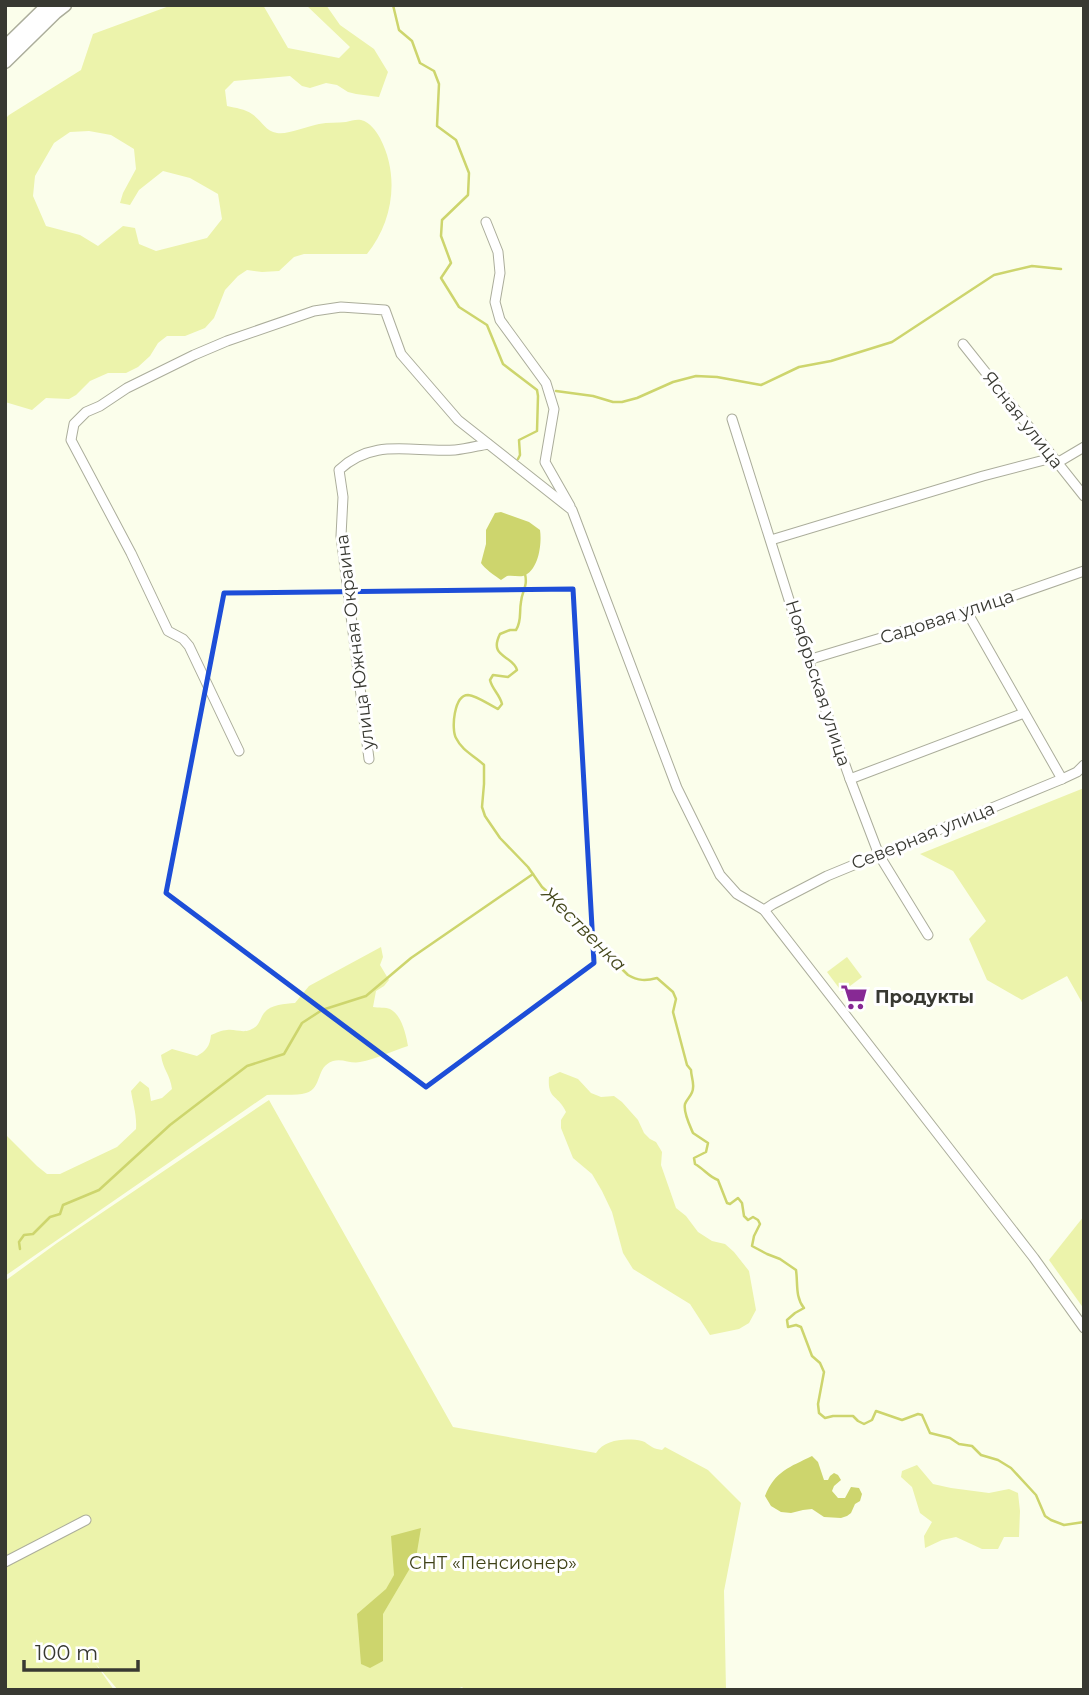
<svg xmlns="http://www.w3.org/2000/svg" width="1089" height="1695" viewBox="0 0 1089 1695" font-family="Montserrat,sans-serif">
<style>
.green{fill:#ecf3ab;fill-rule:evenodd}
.water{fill:#cdd56d}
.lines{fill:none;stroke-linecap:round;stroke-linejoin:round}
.stream{stroke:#cdd56d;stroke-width:2.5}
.minor-casing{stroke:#abad9b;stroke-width:11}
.major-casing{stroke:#abad9b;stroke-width:15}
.minor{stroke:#fff;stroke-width:9}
.major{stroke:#fff;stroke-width:12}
.marked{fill:none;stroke:#1d4ed8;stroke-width:5;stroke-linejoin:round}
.labels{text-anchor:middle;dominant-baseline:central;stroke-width:6;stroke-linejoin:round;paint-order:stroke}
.street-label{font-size:18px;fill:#383932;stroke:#fff}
.poi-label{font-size:18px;font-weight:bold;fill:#383932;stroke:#fff;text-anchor:start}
.park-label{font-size:18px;fill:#3e4116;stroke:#fff}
.water-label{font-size:19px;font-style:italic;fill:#45481d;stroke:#fff}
</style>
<rect width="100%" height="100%" fill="#fbfeeb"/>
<g class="green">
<path d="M172 5H263L288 48 339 58 350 47 306 5H326L340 25 374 49 388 72 379 97 356 94 348 92 337 85 326 83 310 88 302 86 290 76 234 81 225 90 227 106C236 108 245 109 252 114 262 121 265 131 277 133 287 135 308 126 319 124 328 122 337 123 346 122 351 121 356 119 361 120 370 122 376 131 380 138 400 176 393 222 367 254H304L294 257 279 271 262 272 247 270 238 276 225 290 214 318 205 328 185 336H167L158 343 150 356 138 367 126 373H108L90 381 76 395 69 399 46 398 32 410 5 402V119L9 115 81 70 93 34ZM89 131 111 135 134 149 136 169 123 193 120 203 130 205 139 190 163 171 190 178 218 194 222 219 207 238 156 251 139 244 135 228 123 226 98 246 80 235 46 226 33 196 35 176 54 143 70 132Z"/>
<path d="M1084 788V1006L1067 976 1022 1000 987 980 969 939 986 921 953 871 920 854Z"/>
<path d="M381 947 383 957 380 965 389 980 384 986 376 991 373 1007C378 1008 386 1007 390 1009 402 1015 406 1035 408 1046 392 1051 376 1059 360 1062 351 1064 342 1058 333 1061 315 1067 323 1088 306 1093 296 1096 278 1094 267 1095L5 1276V1134L37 1166 47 1174H60L117 1147 136 1129C137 1115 133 1104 131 1091L140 1081 149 1088 151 1101 162 1098 172 1089C170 1074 163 1070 161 1055L172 1049 197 1056C206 1051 210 1046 211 1035 216 1033 222 1030 227 1030 235 1029 242 1033 250 1030 260 1026 259 1020 264 1013 271 1004 285 1004 295 1003L309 986Z"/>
<path d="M847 957 862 977 842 992 827 972Z"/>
<path d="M560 1072 578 1079 591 1093 601 1097 614 1096 622 1102 638 1120 644 1133 650 1139 656 1142 662 1152 661 1165 676 1208 686 1216 698 1232 712 1241 725 1244 734 1252 749 1271 756 1310 749 1323 739 1329 710 1335 690 1304 633 1269 623 1253 612 1212 602 1191 592 1174 573 1158 561 1128V1120L566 1112C559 1095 547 1100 549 1077Z"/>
<path d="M269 1100 453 1427 596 1453C605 1439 627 1438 642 1441 646 1442 648 1445 652 1447 655 1449 659 1449 662 1450L665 1447 708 1470 741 1503 724 1591 726 1690H465L462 1687 454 1690H118L95 1663 114 1690H5V1281L57 1243Z"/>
<path d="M1084 1216V1309L1049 1260Z"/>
<path d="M917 1465 933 1484 951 1488 989 1493 1009 1489 1018 1493 1020 1511 1019 1537H1004L998 1549H982L956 1537 942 1540 925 1548 924 1536 932 1522 920 1513 912 1487 901 1477 902 1471Z"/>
</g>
<g class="water">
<path d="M501 512 529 522 540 530C542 543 539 571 523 576 518 577 512 575 507 576L501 580C495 576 484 568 481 563L486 544V530L495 513Z"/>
<path d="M812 1456 818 1462 824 1480H828L830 1476 834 1473 838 1475 841 1480 834 1486 832 1491 838 1498H845L851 1487 859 1488 862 1494 860 1501 855 1504 851 1513 847 1516 841 1518 824 1517 812 1509 803 1510 791 1513 781 1512 771 1506 765 1496C775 1471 790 1467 812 1456Z"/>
<path d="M421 1528 416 1558 383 1614V1661L370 1668 361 1664 357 1614 386 1589 394 1575 391 1536Z"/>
</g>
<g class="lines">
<g class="stream">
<path d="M393 5 399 30 412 41 420 63 434 71 439 84 437 126 456 140 469 173 468 195 442 220 441 236 451 263 441 278 459 307 487 325 503 364 537 390 538 396 537 431 519 440 520 455 518 459"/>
<path d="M556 391 593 396 613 402H622L637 398 673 382 696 376 717 377 761 385 799 367 831 361 892 342 994 275 1032 266 1061 269"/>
<path d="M525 574C528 587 522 590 521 602 519 612 522 621 516 630H510L500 634C488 658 513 655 517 670L508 677 493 675 490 680C492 689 500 695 502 704L498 709C489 705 478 696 468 695 454 695 451 729 456 738 463 752 474 755 484 765V784L482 807 485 816 500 838 528 867 542 887 551 895 581 929 628 975C638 981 646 981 657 978L673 992 676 999 673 1012 687 1065 691 1070C691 1076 694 1082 693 1088 693 1095 687 1098 685 1104 683 1112 690 1126 693 1133L708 1143 706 1152 694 1158 695 1164C704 1169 709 1177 718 1180L727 1203 730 1204 738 1198 742 1203 744 1216 748 1220 753 1217 758 1220 760 1224 754 1236 752 1246 767 1254 780 1259 796 1270C798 1283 795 1297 804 1308L795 1313 787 1320 788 1327 796 1325 801 1327 812 1356 820 1363 824 1372 818 1404 819 1413 825 1418 833 1416H853L858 1421 864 1424 872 1420 876 1411 902 1420 918 1414 922 1415 930 1433 950 1438 959 1444 972 1446 981 1455 998 1460 1011 1468 1036 1495 1045 1516 1051 1520 1064 1525 1084 1522"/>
<path d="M20 1249 19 1242 24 1235 33 1234 50 1217 60 1214 63 1205 99 1190 170 1125 247 1066 284 1054 302 1023 322 1010 366 996 411 958 533 874"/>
</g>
<defs>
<g id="minor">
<path d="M486 222 498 252 500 273 495 302 500 320 546 383 554 409 545 462 570 506"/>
<path d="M963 344 1084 496"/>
<path d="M732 419 808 660 850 779 879 855 928 935"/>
<path d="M1057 463 1084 447"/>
<path d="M771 540 983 476 1052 458"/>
<path d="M967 612 1062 779"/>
<path d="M808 660 967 612 1084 571"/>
<path d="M239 751 189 646 183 639 168 631 131 553 71 440 74 424 86 412 100 406 127 388 194 355 227 341 314 311 341 307 385 310 401 354 458 420 572 510 677 788 720 875 737 894 764 910 1034 1258 1084 1328"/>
<path d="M369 759 341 536 343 497 339 470C374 437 412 453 455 450 466 449 477 446 488 444"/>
<path d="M850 779 1024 713"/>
<path d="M764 910 773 904 827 876 1062 779 1077 772 1084 765"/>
<path d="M5 1562 86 1520"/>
</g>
<g id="major">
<path d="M5 47 48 5"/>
<path d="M5 62 56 12 65 5"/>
</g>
</defs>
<use href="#minor" class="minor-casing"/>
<use href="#major" class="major-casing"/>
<use href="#minor" class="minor"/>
<use href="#major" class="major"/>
</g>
<path class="marked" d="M573 589 594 963 426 1087 166 893 224 593Z"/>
<defs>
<symbol id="supermarket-bare" viewBox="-9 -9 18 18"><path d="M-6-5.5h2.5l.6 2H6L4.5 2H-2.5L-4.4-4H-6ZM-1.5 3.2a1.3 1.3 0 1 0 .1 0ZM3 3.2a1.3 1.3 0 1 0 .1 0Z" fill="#872994" stroke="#fff" stroke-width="2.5" paint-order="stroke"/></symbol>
</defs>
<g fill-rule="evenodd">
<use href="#supermarket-bare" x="835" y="978" width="38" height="38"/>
</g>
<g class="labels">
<g class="street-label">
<text transform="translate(1023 420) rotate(52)">Ясная улица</text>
<text transform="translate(947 617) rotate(-18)">Садовая улица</text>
<text transform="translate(355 642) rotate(-97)">улица Южная Окраина</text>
<text transform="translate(818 683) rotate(72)">Ноябрьская улица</text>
<text transform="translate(923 836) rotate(-22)">Северная улица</text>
</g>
<g class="poi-label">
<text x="875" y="997">Продукты</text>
</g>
<g class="park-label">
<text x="493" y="1563">СНТ «Пенсионер»</text>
</g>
<g class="water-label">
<text transform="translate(584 929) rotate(45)">Жественка</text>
</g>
</g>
<rect width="1089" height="1695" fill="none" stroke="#383932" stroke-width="14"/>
<path d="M24 1660v10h114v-10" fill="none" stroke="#383932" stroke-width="3.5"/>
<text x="35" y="1660" font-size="21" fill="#383932" stroke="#ffffff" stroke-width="5" paint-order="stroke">100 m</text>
</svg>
